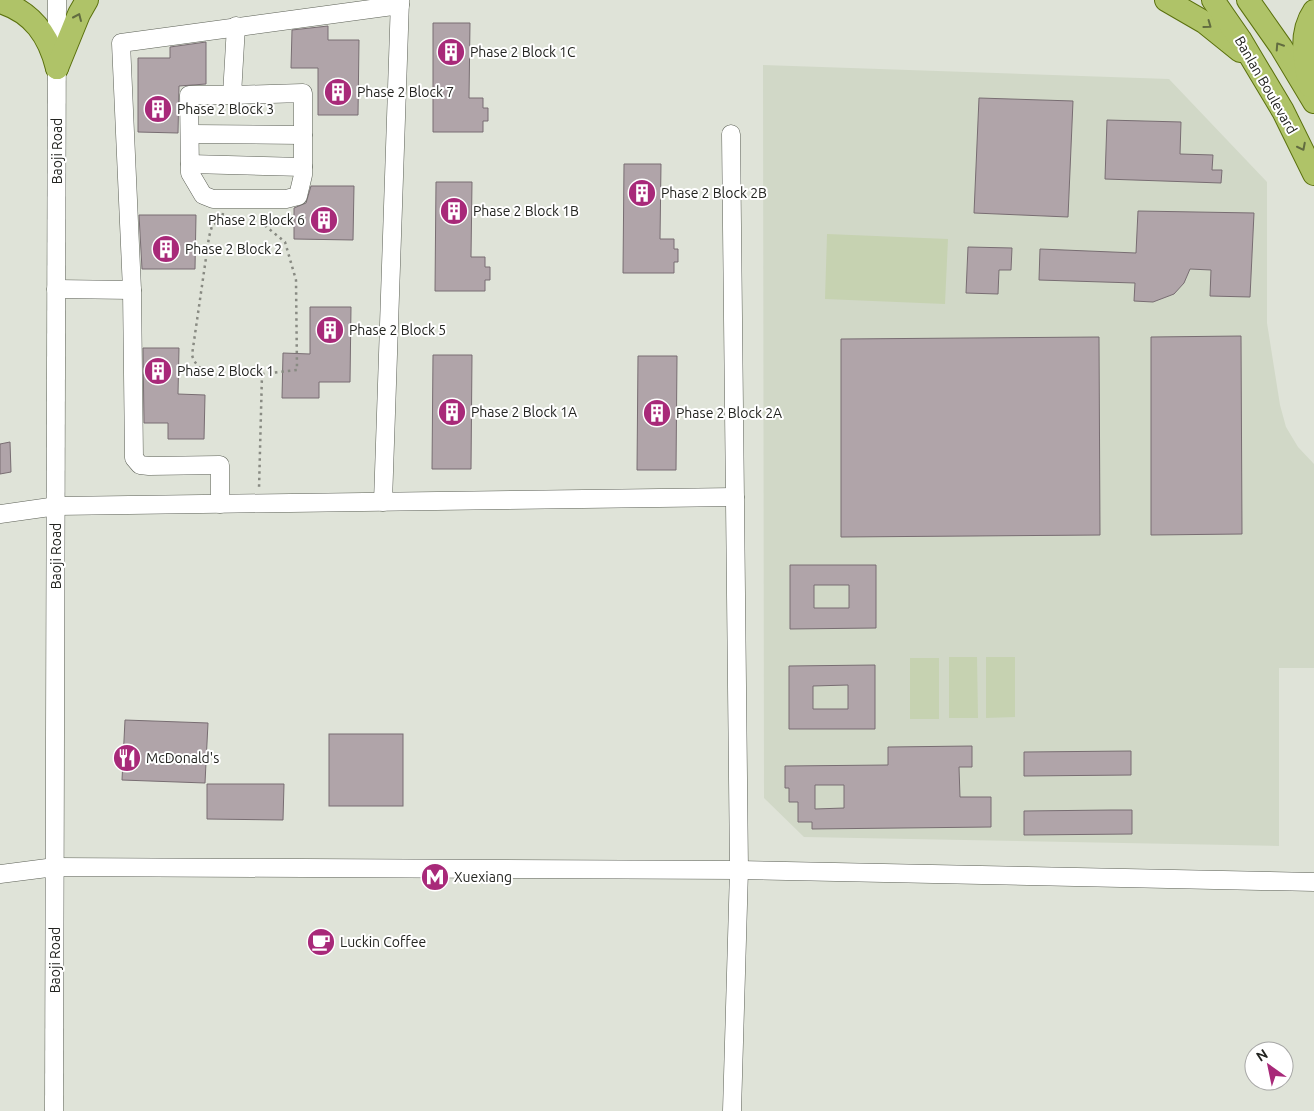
<svg xmlns="http://www.w3.org/2000/svg" width="1314" height="1111" viewBox="0 0 1314 1111" font-family="Ubuntu,sans-serif">
<style>
.built{fill:#d1d8c7}
.green{fill:#c6d2b1}
.building{fill:#b0a4a9;stroke:#786d72;fill-rule:evenodd}
.lines{fill:none;stroke-linecap:round;stroke-linejoin:round}
.minor-casing{stroke:#5c6056;stroke-width:19}
.major-casing{stroke:#5b710e;stroke-width:24}
.path{stroke:#888a82;stroke-width:2.5;stroke-dasharray:2.5 4;stroke-linecap:butt}
.minor{stroke:#fff;stroke-width:18}
.major{stroke:#afc368;stroke-width:22}
.oneway{stroke:#626c40}
.labels{text-anchor:middle;dominant-baseline:central;stroke-width:4;stroke-linejoin:round;paint-order:stroke}
.poi-label{font-size:14px;fill:#232420;stroke:#fff;text-anchor:start}
.street-label{font-size:14px;fill:#232420;stroke:#fff}
</style>
<rect width="100%" height="100%" fill="#dfe3d8"/>
<path class="built" d="M763 65 1169 79 1267 182V323L1280 405 1286 427 1298 447 1314 464V668H1279V846L804 837 764 798Z"/>
<g class="green">
<path d="M827 234 948 239 945 304 825 299Z"/>
<path d="M949 657H977L978 718H949Z"/>
<path d="M986 657H1015V717L986 718Z"/>
<rect x="910" y="658" width="29" height="61"/>
</g>
<g class="building">
<path d="M433 23H470L469 98H483V108H488V121H483V132H433Z"/>
<path d="M328 26V40H359L358 115H318V68H291L292 30Z"/>
<path d="M206 42V84L179 86 178 133 138 132V58H170V47Z"/>
<path d="M979 98 1073 101 1068 217 974 213Z"/>
<path d="M1107 120 1181 122 1180 154 1213 155 1212 170H1222L1221 183 1105 179Z"/>
<path d="M624 164H661L660 239H674V249H678V262H674V273H623Z"/>
<path d="M436 182H472L471 257H485V267H490V280H485V291H435Z"/>
<path d="M311 186H354L353 240 294 239V208L306 203Z"/>
<path d="M1138 211 1254 213 1250 297 1210 296 1211 270 1190 269 1184 283 1174 294 1153 302 1134 301 1135 283 1039 280 1040 249 1136 253Z"/>
<path d="M139 215H196L195 269H142Z"/>
<path d="M968 247 1012 248 1011 270H999L998 294 966 293Z"/>
<path d="M310 307H351L350 382H319V398H282L283 353 310 354Z"/>
<path d="M1241 336 1242 534 1151 535V337Z"/>
<path d="M1099 337 1100 535 841 537V339Z"/>
<path d="M143 348H179L178 394 205 395 204 439H168V423H144Z"/>
<path d="M433 355H472L471 469H432Z"/>
<path d="M638 356H677L676 470H637Z"/>
<path d="M10 442 11 472 0 474V444Z"/>
<path d="M790 565H876V628L790 629ZM814 585H849V608H814Z"/>
<path d="M875 665V729H789V666ZM848 685V709H813V686Z"/>
<path d="M125 720 208 723 205 783 122 780Z"/>
<rect x="329" y="734" width="74" height="72"/>
<path d="M972 746V767H959L960 797H991V827L812 829V822H798V802H789V788H785V766L888 765V747ZM815 785H844V808L815 809Z"/>
<path d="M1131 751V775L1024 776V752Z"/>
<path d="M207 784H284L283 820 207 819Z"/>
<path d="M1111 810H1132V834L1024 835V811Z"/>
</g>
<g class="lines">
<defs>
<g id="minor">
<path d="M232 95 303 93V175L298 196 286 199H213L203 195 190 173 189 95H232L236 26"/>
<path d="M190 134 303 135"/>
<path d="M731 134 739 870 732 1111"/>
<path d="M190 164 303 167"/>
<path d="M56 289 132 290"/>
<path d="M383 502 400 0"/>
<path d="M220 504V465L149 466 140 465 134 458 132 290 121 43 400 5"/>
<path d="M0 514 57 506 735 497"/>
<path d="M0 874 55 867 739 870 1314 882"/>
<path d="M54 1111 57 0"/>
</g>
<g id="major">
<path d="M1166 0 1204 22 1240 51"/>
<path d="M1213 0 1240 39 1283 111 1314 174"/>
<path d="M1248 0 1281 47 1314 102"/>
<path d="M0 2C33 12 49 36 57 68"/>
<path d="M57 68 79 14 87 0"/>
<path d="M1310 86C1304 61 1299 33 1314 11"/>
</g>
</defs>
<use href="#minor" class="minor-casing"/>
<use href="#major" class="major-casing"/>
<g class="path">
<path d="M223 213 222 219 212 226 209 237 192 355C200 383 238 374 262 374L259 489"/>
<path d="M262 374 297 370 296 280 285 242 263 224V213"/>
</g>
<use href="#minor" class="minor"/>
<use href="#major" class="major"/>
</g>
<defs><path id="oneway-chevron" d="M-2-3.5L2.5 0L-2 3.5" fill="none" stroke-width="1.6" stroke-linecap="round" stroke-linejoin="round" transform="scale(1.25)"/></defs>
<g class="oneway">
<use href="#oneway-chevron" transform="translate(78 17) rotate(-66)"/>
<use href="#oneway-chevron" transform="translate(1208 25) rotate(36)"/>
<use href="#oneway-chevron" transform="translate(1279 46) rotate(-123)"/>
<use href="#oneway-chevron" transform="translate(1302 147) rotate(63)"/>
</g>
<defs>
<symbol id="building-disc" viewBox="-11 -11 22 22"><circle r="9.5" fill="#a82979" stroke="#fff"/><path d="M-4-6H4V6H1V3H-1V6H-4ZM-2.5-4.3h1.7v1.8h-1.7ZM.8-4.3h1.7v1.8H.8ZM-2.5-1h1.7V.8h-1.7ZM.8-1h1.7V.8H.8Z" fill="#fff"/></symbol>
<symbol id="restaurant-disc" viewBox="-11 -11 22 22"><circle r="9.5" fill="#a82979" stroke="#fff"/><path d="M-5-6h1v4h1v-4h1v4h1v-4h1v5L-1.5 .5V6h-2V.5L-5-1ZM5-6V6H3V1.5H1.5Q1.5-4 5-6Z" fill="#fff"/></symbol>
<symbol id="metro-disc" viewBox="-11 -11 22 22"><circle r="9.5" fill="#a82979" stroke="#fff"/><path d="M-5.5 5V-5H-3L0 0L3-5H5.5V5H3V-.5L0 4L-3-.5V5Z" fill="#fff"/></symbol>
<symbol id="cafe-disc" viewBox="-11 -11 22 22"><circle r="9.5" fill="#a82979" stroke="#fff"/><path d="M-5.5-4.5H6V0H3Q3 3.5 0 3.5H-2.5Q-5.5 3.5-5.5 0ZM3-3.2v2h1.7v-2ZM-6 4.5H4V6H-6Z" fill="#fff"/></symbol>
</defs>
<g fill-rule="evenodd">
<use href="#building-disc" x="435" y="36" width="32" height="32"/>
<use href="#building-disc" x="322" y="76" width="32" height="32"/>
<use href="#building-disc" x="142" y="93" width="32" height="32"/>
<use href="#building-disc" x="626" y="177" width="32" height="32"/>
<use href="#building-disc" x="438" y="195" width="32" height="32"/>
<use href="#building-disc" x="308" y="204" width="32" height="32"/>
<use href="#building-disc" x="150" y="233" width="32" height="32"/>
<use href="#building-disc" x="314" y="314" width="32" height="32"/>
<use href="#building-disc" x="142" y="355" width="32" height="32"/>
<use href="#building-disc" x="436" y="396" width="32" height="32"/>
<use href="#building-disc" x="641" y="397" width="32" height="32"/>
<use href="#restaurant-disc" x="111" y="742" width="32" height="32"/>
<use href="#metro-disc" x="419" y="861" width="32" height="32"/>
<use href="#cafe-disc" x="305" y="926" width="32" height="32"/>
</g>
<g class="labels">
<g class="poi-label">
<text x="470" y="52">Phase 2 Block 1C</text>
<text x="357" y="92">Phase 2 Block 7</text>
<text x="177" y="109">Phase 2 Block 3</text>
<text x="661" y="193">Phase 2 Block 2B</text>
<text x="473" y="211">Phase 2 Block 1B</text>
<text x="305" y="220" text-anchor="end">Phase 2 Block 6</text>
<text x="185" y="249">Phase 2 Block 2</text>
<text x="349" y="330">Phase 2 Block 5</text>
<text x="177" y="371">Phase 2 Block 1</text>
<text x="471" y="412">Phase 2 Block 1A</text>
<text x="676" y="413">Phase 2 Block 2A</text>
<text x="146" y="758">McDonald's</text>
<text x="454" y="877">Xuexiang</text>
<text x="340" y="942">Luckin Coffee</text>
</g>
<g class="street-label">
<text transform="translate(1266 85) rotate(60)">Banlan Boulevard</text>
<text transform="translate(57 151) rotate(-90)">Baoji Road</text>
<text transform="translate(56 556) rotate(-90)">Baoji Road</text>
<text transform="translate(55 960) rotate(-90)">Baoji Road</text>
</g>
</g>
<g transform="translate(1269 1066) rotate(327)"><circle r="24" fill="#ffffff" stroke="#a7a7a6"/>
<path d="M0-4L9 19L0 12L-9 19Z" fill="#a82979"/>
<text y="-8" font-size="14" font-weight="bold" text-anchor="middle" fill="#232420">N</text>
</g>
</svg>
